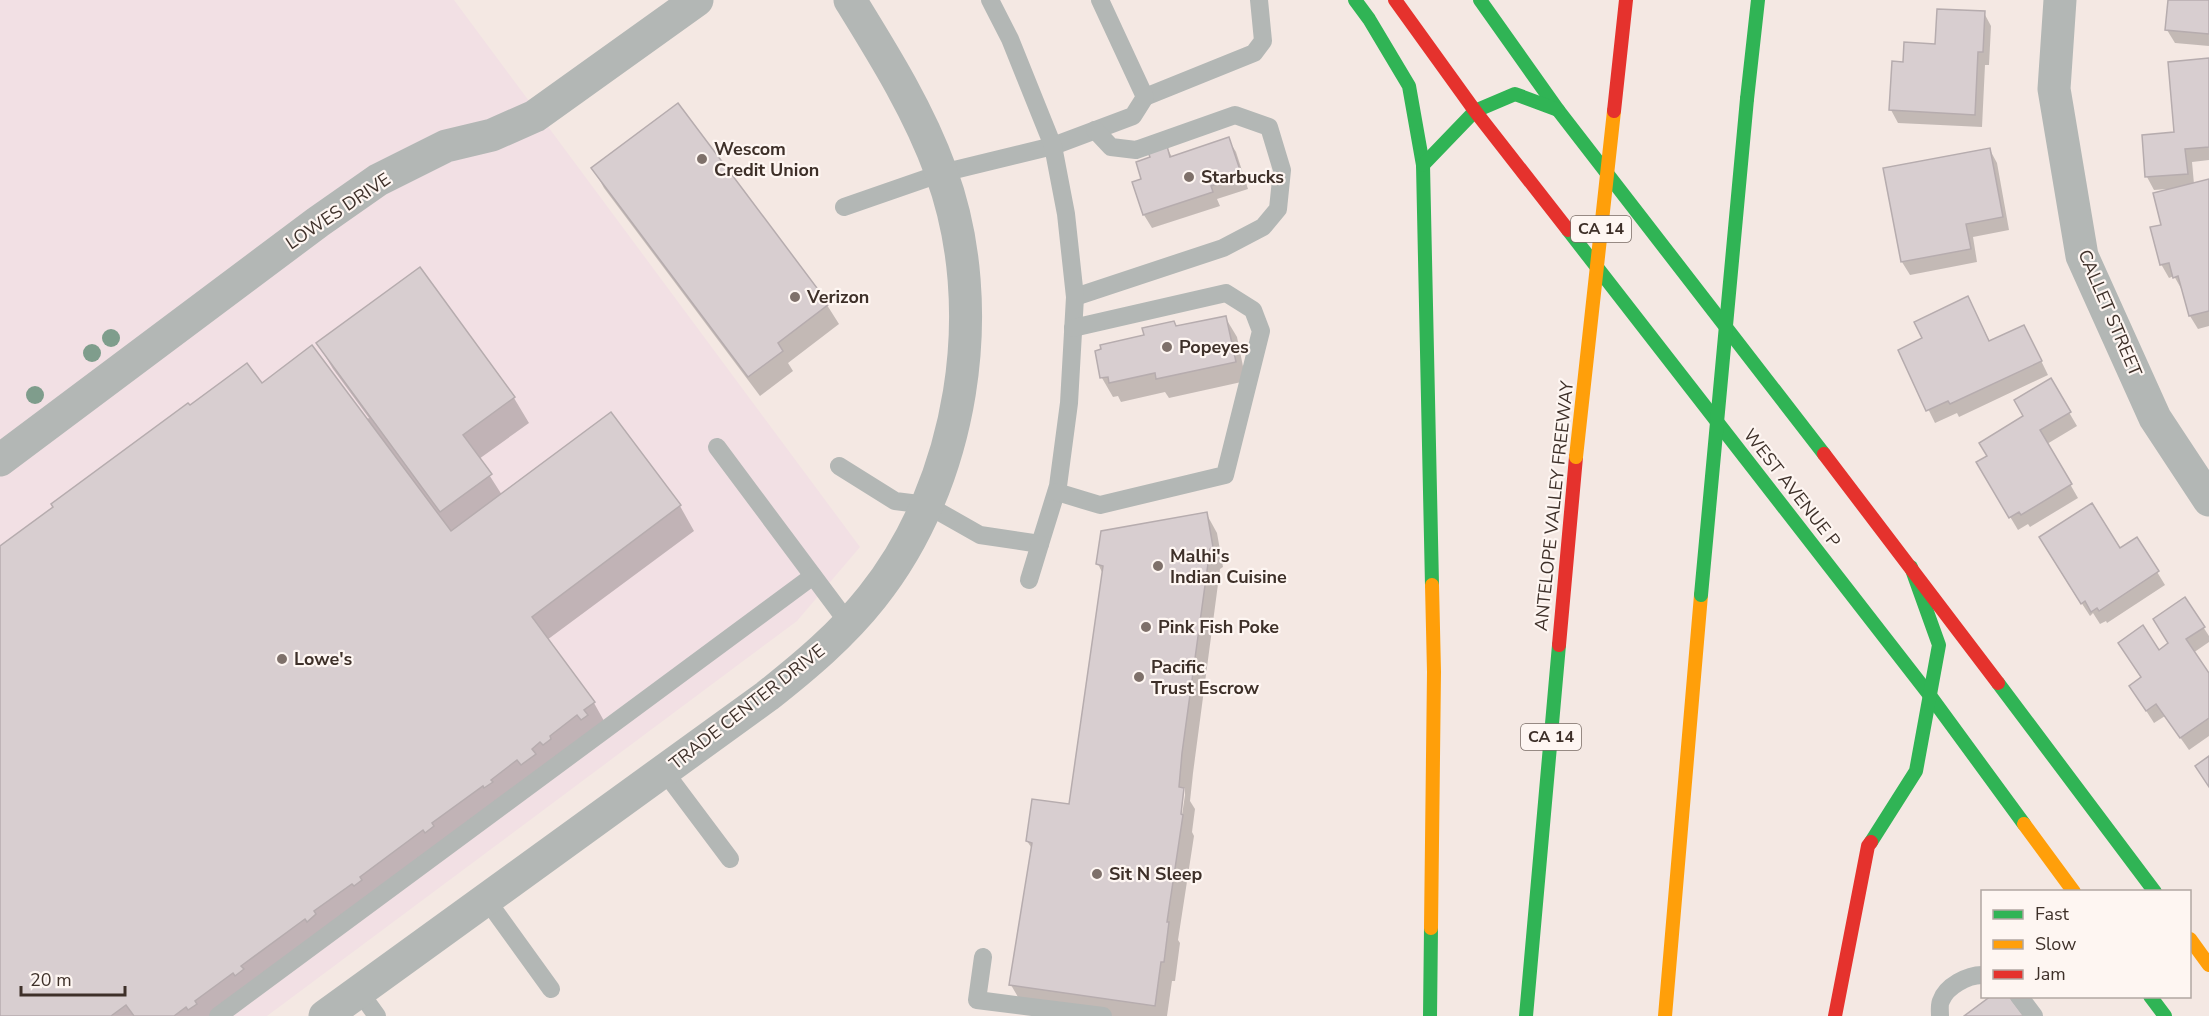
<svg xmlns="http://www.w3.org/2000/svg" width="2209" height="1016" viewBox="0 0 2209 1016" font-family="'Nunito Sans',sans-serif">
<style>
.commercial{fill:#f2e0e4}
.shadow{fill:#0003;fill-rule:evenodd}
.building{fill:#d8ced0;stroke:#b6acae;stroke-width:1.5}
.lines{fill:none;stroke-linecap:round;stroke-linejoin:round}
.lane{stroke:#b3b7b5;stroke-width:18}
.street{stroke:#b3b7b5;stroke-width:33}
.fast{stroke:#30b455;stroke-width:14}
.slow{stroke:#ff9f0a;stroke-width:14}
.jam{stroke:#e5322d;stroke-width:14}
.fast-bridge{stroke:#30b455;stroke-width:14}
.slow-bridge{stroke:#ff9f0a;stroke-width:14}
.jam-bridge{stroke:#e5322d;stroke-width:14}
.tree{fill:#7f9d8c}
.poi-dot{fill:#7e706a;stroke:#fef6f2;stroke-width:2}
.labels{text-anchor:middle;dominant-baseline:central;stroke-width:4.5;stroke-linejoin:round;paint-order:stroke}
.shield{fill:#fef6f2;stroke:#786b65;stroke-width:1.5}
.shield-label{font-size:16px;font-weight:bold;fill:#3e3029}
.poi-label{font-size:18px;font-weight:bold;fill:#3e3029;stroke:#fef6f2;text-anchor:start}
.street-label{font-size:18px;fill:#3e3029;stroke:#fef6f2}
</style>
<rect width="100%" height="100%" fill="#f4e8e3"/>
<path class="commercial" d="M0 0H454L860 547 797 621 267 1016H0Z"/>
<g class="shadow">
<path d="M2169 0H2209V46L2175 43 2167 30Z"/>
<path d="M1984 13 1991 26 1989 65H1985L1982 127 1898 123 1891 110 1937 45Z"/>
<path d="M2209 60V160L2192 162 2194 184 2209 180V326L2198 329 2190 316 2182 290 2174 276 2169 278 2161 264 2163 226 2167 189 2154 190 2147 177 2175 133Z"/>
<path d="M1228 139 1236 152 1248 189 1217 199 1220 206 1152 228 1144 215 1133 183 1143 179 1152 158 1167 148 1172 157Z"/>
<path d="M1990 150 1997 163 2009 230 1973 237 1977 262 1910 275 1902 262 1884 170Z"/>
<path d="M593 168 827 305 839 324 788 363 793 371 760 396 604 188Z"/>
<path d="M420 269 514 398 529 423 479 459 502 495 611 414 680 506 694 531 547 640 594 703 608 728 222 1016H0V548L189 407 261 385 366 420 369 418 333 369 318 344Z"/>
<path d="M1968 298 1990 342 2031 340 2048 375 1959 417 1957 413 1935 423 1900 351 1924 339Z"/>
<path d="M1225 317 1237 337 1246 381 1169 398 1165 392 1121 402 1118 396 1113 397 1102 378 1096 352 1176 328Z"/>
<path d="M2050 380 2077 426 2047 444 2078 498 2030 527 2028 524 2018 530 1978 463 1988 457 2025 416Z"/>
<path d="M1206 513 1217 533 1223 567 1220 569 1193 773 1190 801 1195 809 1192 832 1194 836 1178 940 1180 943 1175 981H1172L1167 1016H1104L1022 1004 1011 985 1033 850 1027 841 1070 806 1103 574 1098 564ZM1183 788H1185V795L1181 822H1178Z"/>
<path d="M2137 539 2165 585 2107 623 2106 621 2100 624 2093 613 2090 616 2048 551 2120 550Z"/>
<path d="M2185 599 2209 636V642L2193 653 2209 676V736L2189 750 2165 716 2154 723 2131 687 2142 678 2158 652 2170 644Z"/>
</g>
<g class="building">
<path d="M2168 0H2209V34L2165 30Z"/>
<path d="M1937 9 1985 11 1983 52H1978L1975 115 1889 110 1892 61 1903 62 1904 42 1935 44Z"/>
<path d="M2209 58V147L2185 149 2188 174 2145 177 2142 135 2174 132 2168 62Z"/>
<path d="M678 103 829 304 778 343 783 351 748 377 591 168Z"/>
<path d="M1229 137 1242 176 1211 186 1213 192 1143 215 1132 182 1141 179 1136 162 1150 157 1148 152 1167 146 1170 157Z"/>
<path d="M1990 148 2003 217 1966 224 1971 249 1901 262 1883 168Z"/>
<path d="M2209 179V311L2189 316 2178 276 2173 278 2169 263 2160 265 2150 227 2161 225 2153 193Z"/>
<path d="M420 267 515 397 463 435 492 474 440 512 316 343Z"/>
<path d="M1968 296 1989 341 2024 325 2042 361 1950 404 1948 401 1926 411 1898 350 1922 338 1914 322Z"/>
<path d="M1226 316 1236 362 1156 379 1155 373 1109 383 1108 377 1100 378 1095 351 1101 349 1100 345 1144 335 1142 328 1174 321 1176 326Z"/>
<path d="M312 345 451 531 611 412 681 505 532 617 595 702 584 710 588 715 581 720 577 715 550 736 551 739 543 745 540 742 532 749 536 754 521 765 517 760 491 780 493 782 484 788 483 786 432 823 434 826 425 833 423 830 360 877 362 880 354 886 352 884 314 911 316 914 307 922 305 919 241 966 244 969 235 976 233 973 195 1001 197 1004 188 1010 186 1007 174 1016H134L126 1005 111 1016H0V546L53 507 51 504 188 403 190 405 247 363 262 383Z"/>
<path d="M2051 378 2071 412 2040 430 2072 484 2021 515 2019 512 2009 518 1976 462 1987 456 1979 443 2023 416 2014 400Z"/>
<path d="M2092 503 2120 548 2137 537 2159 571 2099 611 2097 608 2091 612 2085 601 2081 604 2039 537Z"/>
<path d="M1207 512 1213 547 1210 549 1182 753 1179 787 1184 788 1181 814 1183 815 1167 922H1169L1164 962H1161L1155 1006 1009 985 1032 843 1026 841 1032 799 1069 804 1103 566 1096 564 1101 531Z"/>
<path d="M2185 597 2205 627 2186 639 2209 673V718L2180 738 2156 704 2146 711 2129 686 2141 677 2118 643 2143 625 2159 650 2168 643 2153 619Z"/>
<path d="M2209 756V787L2195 766Z"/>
<path d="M1991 996H2009L2024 1016H1964Z"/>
</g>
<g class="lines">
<g class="lane">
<path d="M1145 97 1254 53 1263 41 1259 0"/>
<path d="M844 207 942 173 1053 146 1133 116 1145 97 1100 0"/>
<path d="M1075 297 1223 248 1263 227 1278 209 1282 170 1269 127 1235 115 1136 150 1111 147 1095 130"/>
<path d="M717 447 849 624"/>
<path d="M839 466 895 501 927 505 980 535 1040 544 1058 486 1069 403 1075 297 1066 214 1053 146 1010 39 990 0"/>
<path d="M1057 492 1100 505 1225 475 1261 331 1253 310 1226 293 1073 328"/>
<path d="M1029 580 1040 544"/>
<path d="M664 771 730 859"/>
<path d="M486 899 551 989"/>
<path d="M983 957 977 1000 1103 1016"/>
<path d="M359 991 377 1016"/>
<path d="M2019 996 2034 1016"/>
<path d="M218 1016 813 576"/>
<path d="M1940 1016C1940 1012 1939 1004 1941 1001 1946 986 1968 975 1982 975"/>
</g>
<g class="street">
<path d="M2060 0 2054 89 2082 256 2155 418 2209 500"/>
<path d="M0 460 318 222 378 180 446 146 492 135 535 116 697 0"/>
<path d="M325 1016 767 696C805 666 842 635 872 597 963 483 991 308 941 172 919 111 884 55 850 0"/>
</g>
<g class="fast">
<path d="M1355 0 1369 19 1409 86 1423 165 1432 585"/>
<path d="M1480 0 1558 110 1824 454"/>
<path d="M1747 99 1758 0"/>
<path d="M1423 165 1475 111 1515 94 1558 110"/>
<path d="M1568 230 1931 697 2024 824"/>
<path d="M1998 683 2155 892"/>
<path d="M1871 842 1916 771 1939 645 1911 567"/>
<path d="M2150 996 2165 1016"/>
<path d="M1430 1016 1431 928"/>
<path d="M1526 1016 1559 645"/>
</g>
<g class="slow">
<path d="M2024 824 2074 892"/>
<path d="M1431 928 1434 672 1432 585"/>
<path d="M2190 939 2209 965"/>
<path d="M1665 1016 1701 595"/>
</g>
<g class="jam">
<path d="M1395 0 1475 111 1568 230"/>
<path d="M1824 454 1998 683"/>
<path d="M1559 645 1576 457"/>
<path d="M1835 1016 1868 846 1871 842"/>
</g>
<path class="fast-bridge" d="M1701 595 1747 99"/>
<path class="slow-bridge" d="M1576 457 1614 111"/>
<path class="jam-bridge" d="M1614 111 1626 0"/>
</g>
<g class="tree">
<circle cx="111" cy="338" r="9"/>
<circle cx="92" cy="353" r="9"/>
<circle cx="35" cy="395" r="9"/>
</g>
<g class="poi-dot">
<circle cx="702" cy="159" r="6"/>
<circle cx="1189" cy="177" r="6"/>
<circle cx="795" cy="297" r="6"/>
<circle cx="1167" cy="347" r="6"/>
<circle cx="1158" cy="566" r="6"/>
<circle cx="1146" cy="627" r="6"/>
<circle cx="282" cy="659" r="6"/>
<circle cx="1139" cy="677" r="6"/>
<circle cx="1097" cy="874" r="6"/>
</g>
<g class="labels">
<g class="shield">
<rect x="1571" y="216" width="60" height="26" rx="4.5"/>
<rect x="1521" y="724" width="60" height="26" rx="4.5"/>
</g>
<g class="shield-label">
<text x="1601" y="229">CA 14</text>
<text x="1551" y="737">CA 14</text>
</g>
<g class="poi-label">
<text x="714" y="149">Wescom<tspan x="714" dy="21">Credit Union</tspan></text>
<text x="1201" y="177">Starbucks</text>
<text x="807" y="297">Verizon</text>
<text x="1179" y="347">Popeyes</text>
<text x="1170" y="556">Malhi's<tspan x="1170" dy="21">Indian Cuisine</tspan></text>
<text x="1158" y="627">Pink Fish Poke</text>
<text x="294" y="659">Lowe's</text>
<text x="1151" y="667">Pacific<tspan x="1151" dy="21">Trust Escrow</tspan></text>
<text x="1109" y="874">Sit N Sleep</text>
</g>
<g class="street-label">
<text transform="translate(338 211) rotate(-34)">LOWES DRIVE</text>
<text transform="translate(2110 313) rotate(67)">CALLET STREET</text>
<text transform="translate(1792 488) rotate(52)">WEST AVENUE P</text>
<text transform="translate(1554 506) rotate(-84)">ANTELOPE VALLEY FREEWAY</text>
<text transform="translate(747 707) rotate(-38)">TRADE CENTER DRIVE</text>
</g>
</g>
<rect x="1981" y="890" width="210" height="108" fill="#fef6f2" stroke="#b1a7a2" stroke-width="1.5"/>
<rect x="1993" y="910" width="30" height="9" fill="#30b455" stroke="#b1a7a2" stroke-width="1.5"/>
<text x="2035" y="920" font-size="18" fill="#3e3029">Fast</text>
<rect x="1993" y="940" width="30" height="9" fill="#ff9f0a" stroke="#b1a7a2" stroke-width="1.5"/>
<text x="2035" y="950" font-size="18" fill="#3e3029">Slow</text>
<rect x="1993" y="970" width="30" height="9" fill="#e5322d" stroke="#b1a7a2" stroke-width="1.5"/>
<text x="2035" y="980" font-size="18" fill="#3e3029">Jam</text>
<path d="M21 986v9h104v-9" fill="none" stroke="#3e3029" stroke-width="3"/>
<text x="30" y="986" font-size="18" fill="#3e3029" stroke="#fef6f2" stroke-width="4.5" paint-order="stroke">20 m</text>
</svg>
